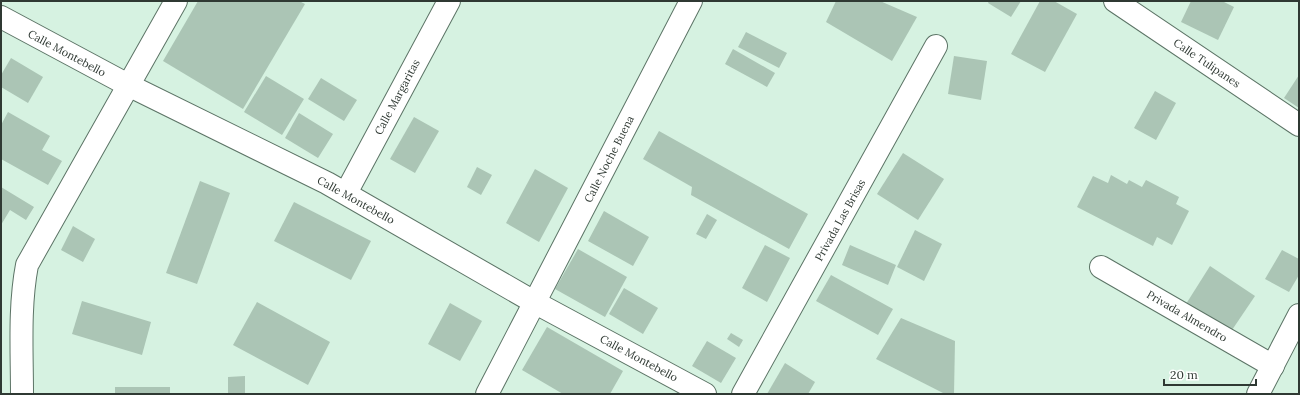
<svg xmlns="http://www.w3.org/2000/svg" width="1300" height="395" viewBox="0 0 1300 395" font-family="Lora,serif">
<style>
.building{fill:#abc5b5}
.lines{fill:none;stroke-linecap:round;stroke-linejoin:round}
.street-casing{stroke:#5c7466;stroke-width:24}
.street{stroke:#fff;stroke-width:22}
.labels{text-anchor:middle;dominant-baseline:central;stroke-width:3.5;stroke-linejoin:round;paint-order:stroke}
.street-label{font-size:11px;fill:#2f3933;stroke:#fff}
</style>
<rect width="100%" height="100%" fill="#d6f2e1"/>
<g class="building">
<path d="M198 1H299L305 4 243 109 163 61Z"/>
<path d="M836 1H880L917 17 892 61 826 22Z"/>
<path d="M989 1H1021L1011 17 988 3Z"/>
<path d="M1040 1H1054L1077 14 1045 72 1011 54Z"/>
<path d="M1191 1H1222L1234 7 1218 40 1181 22Z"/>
<path d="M746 32 787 53 779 68 738 47Z"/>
<path d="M733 49 775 73 767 87 725 64Z"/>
<path d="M954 56 987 61 981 100 948 94Z"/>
<path d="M11 58 43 77 28 103 1 87V75Z"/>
<path d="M1299 75V108L1284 98Z"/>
<path d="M266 76 304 99 282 135 244 112Z"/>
<path d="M321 78 357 100 344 121 308 99Z"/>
<path d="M1155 91 1176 103 1156 140 1134 128Z"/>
<path d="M8 112 50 136 42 150 62 161 48 185 1 159V125Z"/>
<path d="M299 113 333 134 318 158 285 138Z"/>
<path d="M414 117 439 131 415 173 390 159Z"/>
<path d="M659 131 808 214 789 249 691 195 692 187 643 159Z"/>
<path d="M903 153 944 179 918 220 877 194Z"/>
<path d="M477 167 492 175 481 195 467 187Z"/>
<path d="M535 169 568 188 539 242 506 223Z"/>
<path d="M1111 175 1127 184 1129 180 1142 187 1146 180 1179 197 1176 204 1189 211 1172 245 1157 237 1153 246 1077 207 1093 176 1108 183Z"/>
<path d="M200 181 230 193 197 284 166 273Z"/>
<path d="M1 187 34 207 26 220 10 210 1 225Z"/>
<path d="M294 202 371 241 351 280 274 241Z"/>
<path d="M604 211 649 237 633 266 588 241Z"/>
<path d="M707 214 717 220 706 239 696 234Z"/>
<path d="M73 226 95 239 83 262 61 250Z"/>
<path d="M915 230 942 244 924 281 897 267Z"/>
<path d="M765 245 790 258 767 302 742 288Z"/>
<path d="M850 245 896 265 888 285 842 265Z"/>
<path d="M578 249 627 277 605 317 555 289Z"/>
<path d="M1282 250 1299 259V275L1289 292 1265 279Z"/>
<path d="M1210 266 1255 296 1230 333 1186 304Z"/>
<path d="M831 275 893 309 878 335 816 301Z"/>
<path d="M624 288 658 308 643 334 609 314Z"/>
<path d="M82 301 151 322 142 355 72 334Z"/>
<path d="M257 302 330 342 308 385 233 345Z"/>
<path d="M450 303 482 321 460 361 428 344Z"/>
<path d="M901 318 955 341 954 394H945L876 359Z"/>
<path d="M547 327 623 371 610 394H563L522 370Z"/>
<path d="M731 333 743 340 739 347 727 339Z"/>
<path d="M707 341 736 358 721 383 692 366Z"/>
<path d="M785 363 815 382 808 394H767Z"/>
<path d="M245 376V394H228V377Z"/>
<rect x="115" y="387" width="55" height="7"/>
</g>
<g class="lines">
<defs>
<g id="street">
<path d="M1115 1 1299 125"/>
<path d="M1 17 128 85 327 183 534 302 705 394"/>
<path d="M346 193 449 1"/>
<path d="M1101 267 1273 366"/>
<path d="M22 394C22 351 19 307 27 265L176 1"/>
<path d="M487 394 691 1"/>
<path d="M743 394 936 46"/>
<path d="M1258 394 1299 315"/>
</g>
</defs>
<use href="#street" class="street-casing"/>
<use href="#street" class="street"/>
</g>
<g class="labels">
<g class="street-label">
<text transform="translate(67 53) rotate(28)">Calle Montebello</text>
<text transform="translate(1207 63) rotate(34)">Calle Tulipanes</text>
<text transform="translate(397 97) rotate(-62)">Calle Margaritas</text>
<text transform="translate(609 159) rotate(-63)">Calle Noche Buena</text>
<text transform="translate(356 200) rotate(29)">Calle Montebello</text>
<text transform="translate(840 220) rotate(-61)">Privada Las Brisas</text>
<text transform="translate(1187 316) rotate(30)">Privada Almendro</text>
<text transform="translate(639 358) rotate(28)">Calle Montebello</text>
</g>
</g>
<rect width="1300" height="395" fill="none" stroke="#2f3933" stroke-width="4"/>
<path d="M1164 379v6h92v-6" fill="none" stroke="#2f3933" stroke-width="2"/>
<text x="1170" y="379" font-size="12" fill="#2f3933" stroke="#ffffff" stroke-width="3" paint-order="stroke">20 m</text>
</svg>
